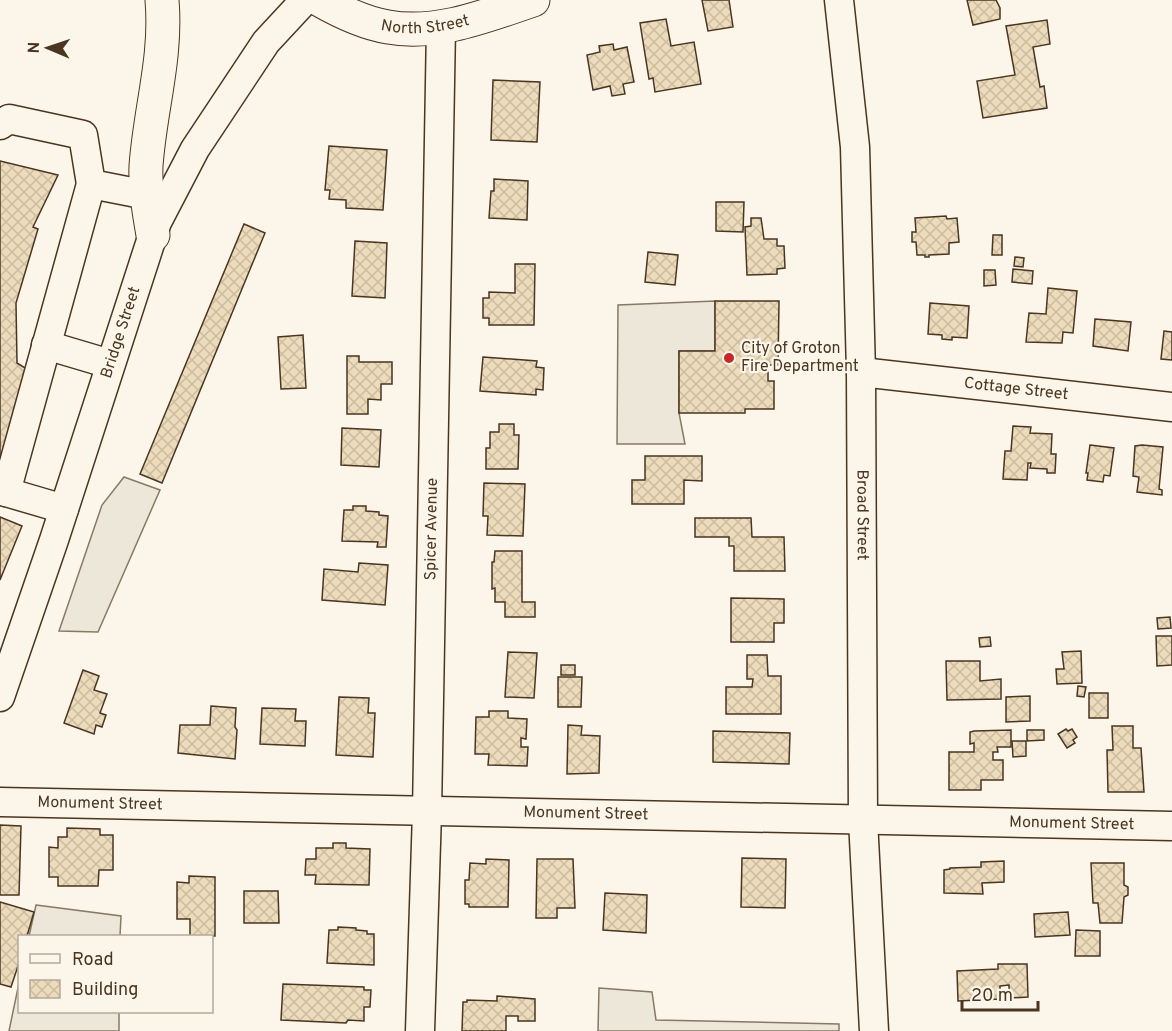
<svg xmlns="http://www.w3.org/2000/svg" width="1172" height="1031" viewBox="0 0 1172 1031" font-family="Overpass,sans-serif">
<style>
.parking{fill:#ede7d9;stroke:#887966;stroke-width:1.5}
.building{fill:url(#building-cross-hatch);stroke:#4a3520;stroke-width:1.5}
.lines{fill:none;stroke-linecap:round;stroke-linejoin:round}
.minor-casing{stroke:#4a3520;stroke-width:31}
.major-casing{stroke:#4a3520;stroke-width:35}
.highway-casing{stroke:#4a3520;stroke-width:35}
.minor{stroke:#fbf6e9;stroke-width:28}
.major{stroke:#fbf6e9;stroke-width:33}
.highway{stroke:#fbf6e9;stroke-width:33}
.poi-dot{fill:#c62828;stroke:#fbf6e9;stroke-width:2}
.labels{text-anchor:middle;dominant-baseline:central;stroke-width:4.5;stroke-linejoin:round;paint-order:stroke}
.street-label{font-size:16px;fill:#4a3520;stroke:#fbf6e9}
.poi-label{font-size:16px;fill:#4a3520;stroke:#fbf6e9;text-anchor:start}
</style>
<defs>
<pattern id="building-cross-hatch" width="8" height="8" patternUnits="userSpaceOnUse" patternTransform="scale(1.5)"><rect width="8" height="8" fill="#ecdcbc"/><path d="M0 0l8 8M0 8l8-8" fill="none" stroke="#ccbda1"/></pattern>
</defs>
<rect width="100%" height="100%" fill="#fbf6e9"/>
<g class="parking">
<path d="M715 301V351H679V413L685 444H617L618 305Z"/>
<path d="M124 477 160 490 98 632 59 631 102 505Z"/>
<path d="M36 905 121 916 120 936H29Z"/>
<path d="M19 983 20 1012H119V1031H9Z"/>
<path d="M599 988 652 992 656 1020 839 1024V1031H598Z"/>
</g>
<g class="building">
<path d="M702 0H729L733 27 708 31Z"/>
<path d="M967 0H996L1000 8V19L973 25Z"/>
<path d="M666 19 671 46 694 42 701 84 655 92 653 78 649 79 640 23Z"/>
<path d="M1047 20 1050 44 1033 47 1040 87 1044 86 1047 108 983 118 977 81 1015 75 1006 26Z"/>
<path d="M613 44 614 50 627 47 634 82 623 84 625 94 612 96 610 86 593 90 587 55 600 52 599 46Z"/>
<path d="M493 80 540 82 537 142 491 140Z"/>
<path d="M329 146 387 150 383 210 346 208V200L329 199 330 190H325Z"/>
<path d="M0 161 58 175 33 227 38 229 16 303 17 363 30 371 0 467Z"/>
<path d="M494 179 528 181 527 220 489 218 491 191H494Z"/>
<path d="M716 202H744L743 232 716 231Z"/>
<path d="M946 216 947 219 957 218 959 242 949 243V254L929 255V257H925V255H917L916 242H912V232H916L915 218Z"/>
<path d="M751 218H761L764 239H777V246H784L785 268 777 269V274L747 275 745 227 751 226Z"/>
<path d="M244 224 265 233 162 483 140 474Z"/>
<path d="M993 235H1002V255H992Z"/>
<path d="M355 241 387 243 385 298 352 296Z"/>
<path d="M648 252 678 255 675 285 645 282Z"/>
<path d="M1015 257 1024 258 1023 267 1014 266Z"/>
<path d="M515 264H535L534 325H489V318H483V298H489V292L515 293Z"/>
<path d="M1013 269 1033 271 1032 284 1012 282Z"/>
<path d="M984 270H995L996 285 984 286Z"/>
<path d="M1048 288 1077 291 1073 333 1063 332 1062 343 1026 342 1029 313 1046 314Z"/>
<path d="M715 301H779L778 365H768V381H774V409H745V413H679V351H715Z"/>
<path d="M930 303 969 306 967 338 952 337V340L942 339V335L928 334Z"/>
<path d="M1095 319 1131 322 1128 351 1093 346Z"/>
<path d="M1164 331 1172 332V360L1161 359Z"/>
<path d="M303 335 306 388 281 389 278 337Z"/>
<path d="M347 356H359V362H392V384H381V400L368 399V414H347Z"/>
<path d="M483 357 537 361 536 367 544 368 543 390 536 389V395L480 391Z"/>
<path d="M499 424H514V435H519L518 469H486V448H490V432H499Z"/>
<path d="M1013 426 1031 427 1030 433 1052 434 1051 454H1056L1055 473H1047V469L1030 468 1031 463H1028L1027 480 1003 479 1005 451H1011Z"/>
<path d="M342 428 381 430 379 467 341 465Z"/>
<path d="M1090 445 1114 448 1110 476 1104 475 1103 482 1087 480 1088 473H1086Z"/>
<path d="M1142 445 1163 447 1159 489 1162 490V495L1137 492 1139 477 1133 476 1135 446Z"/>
<path d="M645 456H702V481L684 480V504H632V480H645Z"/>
<path d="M484 483 525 484 523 536 487 535 488 516H483Z"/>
<path d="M353 506H366V511L379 512V515L388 516 386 547H377L378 542 342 541 344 510H353Z"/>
<path d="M0 517 22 526 0 580Z"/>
<path d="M695 518H751L752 537H784L785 571H734V546H729V537H695Z"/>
<path d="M495 551H522V602H535V617H505V602H495V588L492 589V562H494Z"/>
<path d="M359 563 388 565 385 605 322 600 324 569 358 572Z"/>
<path d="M731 598 784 599V623H774V642H731Z"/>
<path d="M1170 617 1171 628 1158 629 1157 618Z"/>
<path d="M1156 636H1172V665L1157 666Z"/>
<path d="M990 637 991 646 980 647 979 638Z"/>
<path d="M1081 651 1082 683 1057 684 1056 669H1064L1062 652Z"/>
<path d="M508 652 537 653 534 698 505 697Z"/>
<path d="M747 655H767L768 676H781V714H726V687H752L753 679H747Z"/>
<path d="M946 661H980V681L1001 679V699L947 700Z"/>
<rect x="561" y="665" width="14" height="10"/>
<path d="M83 670 99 676 94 690 107 694 100 713 106 715 102 727 96 725 94 734 64 723Z"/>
<path d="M558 677H582L581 707H558Z"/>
<path d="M1078 686 1086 687 1084 697 1077 696Z"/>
<rect x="1089" y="693" width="19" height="25"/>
<path d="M1030 696V721L1006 722V697Z"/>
<path d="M339 697 369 698 368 713H375L373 757 336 755Z"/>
<path d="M211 706 236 708 235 727 237 730 235 759 178 753 180 725H210Z"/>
<path d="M262 708 296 709 295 721H306L305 746 260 744Z"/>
<path d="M489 711H508V718L527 719 526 739 521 738V747H528L527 766 488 765 489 754H475L476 717H489Z"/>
<path d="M568 725 582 726 581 735 600 736 599 773 567 774Z"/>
<path d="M1112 726H1133V748H1141L1144 792H1108L1107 750H1113Z"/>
<path d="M1066 729 1068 731 1072 729 1077 737 1073 740 1075 743 1067 748 1058 734Z"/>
<path d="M1011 730V747H997L998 752H993V760H1003V780H981V790H949V752H974V743L970 744V732L974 731Z"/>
<path d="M1027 730H1044V740L1027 741Z"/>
<path d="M713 731 790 733 789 764 713 762Z"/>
<path d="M1012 741H1026V756L1013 757Z"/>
<path d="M0 825 21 826 19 895H0Z"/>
<path d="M67 828 100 829V835H113V870H99L98 886H58V877H49V847L58 848V837H67Z"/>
<path d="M333 843H346V848L370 849 369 885 315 884 316 875H305L306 859H316V848H333Z"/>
<path d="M742 858 786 859 785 908 741 907Z"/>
<path d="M486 859 509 860 508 907H469V904H465V880H469L470 863 486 864Z"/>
<path d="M537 859H573L575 908H557V918H536Z"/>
<path d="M1004 861V882L982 883 983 894 944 893V870L950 869V868L981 867V862Z"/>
<path d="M1091 863H1124V885L1128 887V895L1124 897 1122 923H1100L1098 903H1093Z"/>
<path d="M189 876 215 877V936H190V919H177V882L189 883Z"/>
<path d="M244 891H278L279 923H244Z"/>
<path d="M605 893 647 895 646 933 603 930Z"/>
<path d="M0 902 34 912 27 936H20V960L11 987 0 984Z"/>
<path d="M1068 912 1070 935 1035 937 1034 914Z"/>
<path d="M338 927 356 928V930L367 931V934H374V965L327 963 329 930H338Z"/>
<path d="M1076 930 1100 931V956H1075Z"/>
<path d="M998 964H1027L1028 997 1009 998V985L1000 986V999L958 1001 957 971 998 969Z"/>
<path d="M283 984 364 987V990H371L370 1007H364V1021L348 1020 346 1023 281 1020Z"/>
<path d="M497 996 535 999V1021H518V1016H506V1031H462L463 1002H467V1000L497 1001Z"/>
</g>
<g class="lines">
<defs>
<g id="minor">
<path id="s1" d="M839 0 855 147 861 372 863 820 874 1031"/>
<path d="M0 125 9 119 83 135 91 184 147 195"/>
<path d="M46 345 110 364"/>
<path id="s2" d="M861 372 1172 407"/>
<path d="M0 490 6 492 91 184"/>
<path d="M6 492 64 509"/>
<path id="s3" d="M0 697 54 540 157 222 195 149 266 42 305 0"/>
<path id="s4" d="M0 802 1172 826"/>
<path id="s5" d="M420 1031 427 812 441 27"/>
</g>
<g id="major">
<path id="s6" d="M320 0C341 12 364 23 388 27 437 36 488 15 533 0"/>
</g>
<path id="highway" d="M153 235C149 212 145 189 146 166 150 109 167 58 162 0"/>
</defs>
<use href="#minor" class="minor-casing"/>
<use href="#major" class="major-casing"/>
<use href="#highway" class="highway-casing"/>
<use href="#minor" class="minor"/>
<use href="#major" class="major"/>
<use href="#highway" class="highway"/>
</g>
<circle class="poi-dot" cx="729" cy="358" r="6"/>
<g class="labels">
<g class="street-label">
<text stroke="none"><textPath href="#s6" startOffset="111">North Street</textPath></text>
<text stroke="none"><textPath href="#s3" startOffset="384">Bridge Street</textPath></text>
<text stroke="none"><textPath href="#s2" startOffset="156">Cottage Street</textPath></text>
<text stroke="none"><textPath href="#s1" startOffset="516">Broad Street</textPath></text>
<text stroke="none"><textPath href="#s5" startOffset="502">Spicer Avenue</textPath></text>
<text stroke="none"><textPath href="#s4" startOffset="100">Monument Street</textPath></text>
<text stroke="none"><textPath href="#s4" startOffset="586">Monument Street</textPath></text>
<text stroke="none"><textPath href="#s4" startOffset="1072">Monument Street</textPath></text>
</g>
<g class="poi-label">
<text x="741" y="349">City of Groton<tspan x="741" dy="18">Fire Department</tspan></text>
</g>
</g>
<rect x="18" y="935" width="195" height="78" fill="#fbf6e9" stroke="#b4a999" stroke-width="1.5"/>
<rect x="30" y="954" width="30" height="9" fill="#fbf6e9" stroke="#b4a999" stroke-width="1.5"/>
<text x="72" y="965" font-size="18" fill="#4a3520">Road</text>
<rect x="30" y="980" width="30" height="18" fill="url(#building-cross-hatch)" stroke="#b4a999" stroke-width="1.5"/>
<text x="72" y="995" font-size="18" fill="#4a3520">Building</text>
<g transform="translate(48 48) rotate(272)" stroke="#fbf6e9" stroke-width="4.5" paint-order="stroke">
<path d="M0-4.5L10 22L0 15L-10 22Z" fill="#4a3520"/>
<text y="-9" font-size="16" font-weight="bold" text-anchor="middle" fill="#4a3520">N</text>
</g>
<path d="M962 1001v9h76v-9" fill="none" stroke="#4a3520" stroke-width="3"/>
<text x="971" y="1001" font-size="18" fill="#4a3520" stroke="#fbf6e9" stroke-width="4.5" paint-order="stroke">20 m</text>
</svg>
